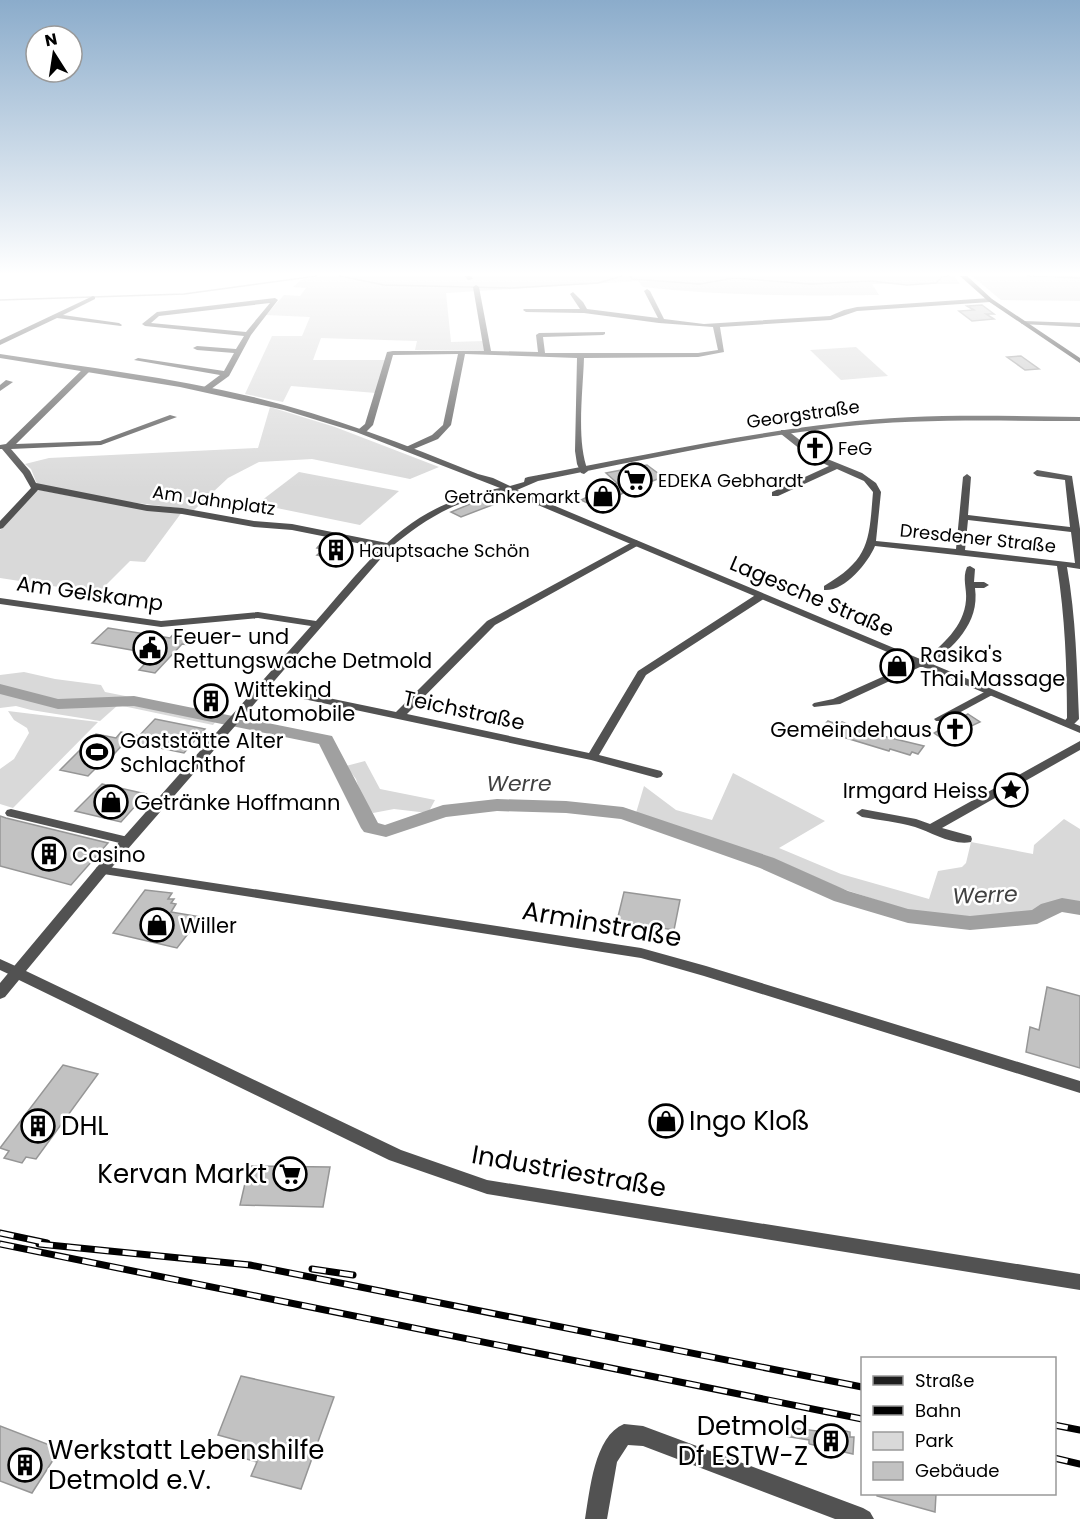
<svg xmlns="http://www.w3.org/2000/svg" width="1080" height="1519" viewBox="0 0 1080 1519" font-family="Poppins,sans-serif">
<style>
.green{fill:#d9d9d9}
.lines{fill:none;stroke-linecap:round;stroke-linejoin:round}
.stream{stroke:#a0a0a0;stroke-width:1.5}
.river{fill:#a0a0a0;fill-rule:evenodd}
.building{fill:#c2c2c2;stroke:#969696;stroke-width:1.5}
.minor{fill:#525252;fill-rule:evenodd}
.tertiary{fill:#525252;fill-rule:evenodd}
.secondary{fill:#1f1f1f;fill-rule:evenodd}
.rail-casing{stroke:#000;stroke-width:7}
.rail{stroke:#fff;stroke-width:4.5;stroke-dasharray:14;stroke-linecap:butt}
.labels{text-anchor:middle;dominant-baseline:central;stroke-width:5;stroke-linejoin:round;paint-order:stroke}
.far-street-label{font-size:18px;fill:#000;stroke:#fff}
.far-poi-label{font-size:18px;fill:#000;stroke:#fff;text-anchor:start}
.street-label{font-size:21px;fill:#000;stroke:#fff}
.poi-label{font-size:21px;fill:#000;stroke:#fff;text-anchor:start}
.water-label{font-size:22px;font-style:italic;fill:#414141;stroke:#fff}
.near-street-label{font-size:26px;fill:#000;stroke:#fff}
.near-poi-label{font-size:26px;fill:#000;stroke:#fff;text-anchor:start}
</style>
<rect width="100%" height="100%" fill="#fff"/>
<g class="green">
<path d="M323 276H954L960 284H872L879 295C800 296 722 296 643 287L638 281 446 293 451 342 484 341 485 351 415 350 417 341 321 338 313 360H386L376 393 291 386 283 402 245 394 272 336H302L310 317 266 315 284 295 300 296 306 288 293 287 301 280Z"/>
<path d="M972 276H1080V301L1001 300Z"/>
<path d="M856 347 888 376 841 380 810 350Z"/>
<path d="M270 407 335 427 439 467 410 479 312 459 259 462 228 478 194 510 129 502 37 484 31 469 25 464 49 458 258 448Z"/>
<path d="M299 472 399 491 360 525 257 504Z"/>
<path d="M39 490 136 508 182 512 145 562 130 561 98 593 0 578V530L34 492Z"/>
<path d="M24 672 55 679 101 685 105 692 221 715 213 725 118 705 100 721 31 710 16 706 0 708V675Z"/>
<path d="M8 711 98 722 13 808 0 804V769L14 759 29 733 27 728 14 720Z"/>
<path d="M365 761 380 789 435 800 428 813 394 809 373 813 361 795 356 779 346 766Z"/>
<path d="M733 773 825 821 779 848 841 874 929 899 938 871 962 867 966 863 971 842 1033 854 1034 845 1064 819 1080 829V905L1056 902 1045 906 1035 914 965 919 910 911 840 888 770 857 636 813 644 786 676 810 712 820Z"/>
</g>
<g class="lines">
<g class="stream">
<path d="M340 276 384 285 511 288 598 283 622 276"/>
<path d="M630 276 632 279 700 284 734 278 811 284 871 281 907 285 936 283 942 277 949 276"/>
<path d="M1027 276 1080 278"/>
<path d="M0 300 184 294 317 276"/>
</g>
<path class="river" d="M0 684 58 699 134 696 332 736 378 823 385 825 443 805 497 799 566 801 623 807 774 858 848 891 908 909 970 916 1032 910 1041 904 1062 898 1080 901V915L1062 912 1037 924 970 930 908 923 834 901 760 868 621 819 566 813 497 811 446 817 386 837 364 832 361 828 319 744 134 706 58 709 0 694Z"/>
</g>
<g class="building">
<path d="M982 305 994 314H986L994 319 972 321 959 311 974 310 967 306Z"/>
<path d="M1021 356 1039 369 1025 370 1007 357Z"/>
<path d="M647 465 663 477 629 490 596 507 581 500 617 483 606 473Z"/>
<path d="M482 499 492 505 461 517 451 512Z"/>
<path d="M323 541 344 544 331 558 317 555 324 549 317 548Z"/>
<path d="M108 628 170 638 177 630 201 634 190 645 182 644 155 673 139 670 154 654 92 643Z"/>
<path d="M968 714 980 722 969 727 952 745 934 733Z"/>
<path d="M155 719 205 729 184 753 126 741 104 765 100 764 88 776 60 770 96 734 116 738 121 732 139 736Z"/>
<path d="M828 721 839 725 842 722 866 732 924 746 918 754 912 752 910 755 890 749 889 751 820 730Z"/>
<path d="M102 784 146 794 121 822 75 811Z"/>
<path d="M0 816 6 818 108 843 71 885 0 866Z"/>
<path d="M145 890 172 893 168 899H174L171 903 176 904 171 912 201 917 177 948 113 933Z"/>
<path d="M624 892 680 900 674 930 617 921Z"/>
<path d="M1047 987 1080 996V1068L1026 1052 1030 1027 1039 1030Z"/>
<path d="M63 1065 98 1074 36 1159 26 1157 22 1163 4 1158 9 1151 0 1148Z"/>
<path d="M249 1166 330 1167 323 1207 240 1205Z"/>
<path d="M241 1376 334 1397 301 1489 251 1476 257 1462 243 1458 247 1443 218 1435Z"/>
<path d="M0 1426 60 1449 32 1493 0 1481Z"/>
<path d="M785 1427 833 1433V1428L850 1432V1437H854L853 1454 809 1444V1440L785 1436Z"/>
<path d="M877 1494H936L935 1512 877 1496Z"/>
</g>
<g class="lines">
<g class="minor">
<path d="M465 276H471L473 279 468 280Z"/>
<path d="M476 285 479 287 491 351 538 352 536 335 539 333 605 332V334L603 335 543 337 545 353H698L718 350 713 327 659 323 584 313 526 312 523 310 524 309H580L570 294 573 292 583 302 587 309 658 318 644 291 647 289 650 291 664 319 704 324 830 316 844 310 857 307 990 298 993 300 990 302 857 311 831 320 720 327 724 352 698 357 584 358C583 391 576 441 588 471L584 474 581 473 577 464 575 451 577 358 465 354 451 425 438 439 409 451 405 449 406 447 432 435 443 425 458 354 393 355 373 425 365 433H359V429L365 424 387 352 393 351H484L473 287Z"/>
<path d="M93 296 95 297V299L63 315 119 323 122 325 121 326 57 318 0 345V340Z"/>
<path d="M275 298 278 300 251 335 229 376 207 392 200 390 220 375 134 360 138 358 224 371 234 353 197 350 193 348 197 346 236 349 244 336 145 326 142 324 157 312ZM270 303 246 332 151 323 159 316Z"/>
<path d="M1024 321 1080 323V327L1022 324 1021 323Z"/>
<path d="M84 368 91 370 16 444 100 441 170 415 177 417 101 445 11 449 30 471 36 483 147 505 182 508 254 521 292 524 387 543 392 546 387 549 292 530 254 527 182 514 147 511 38 490 3 528 0 529V521L31 488 23 474 2 449H0V445L6 444Z"/>
<path d="M6 380 13 382 0 391V385Z"/>
<path d="M781 430H787L820 456 862 473 876 483 881 492 876 541 956 549 963 477 967 474 971 477 968 515 1070 527 1065 480 1037 476 1033 473 1037 470 1072 476 1080 529V569L1067 567C1076 618 1077 668 1079 719L1072 726H1064L1062 724 1067 718C1067 667 1065 617 1057 566L875 546C868 563 844 592 824 590V586C870 559 869 541 873 492L864 481 837 469 778 496H772V492L829 466 810 457 781 434ZM968 520 1071 532 1075 563 965 550Z"/>
<path d="M636 540 641 543 639 545 495 625 407 714 589 753 638 671 757 594H765V598L646 675 599 755 661 771 663 774 661 777 657 778 591 760 261 690 255 687 261 684 396 712 487 621Z"/>
<path d="M970 566 975 569 974 582H984L989 585 984 588H975C980 624 953 647 928 667H920L840 704 814 707 812 705 814 703 833 699 909 665 914 660 923 661C942 645 964 627 966 600 967 589 962 578 967 567Z"/>
<path d="M990 689 996 692 994 694 944 721H936L934 719Z"/>
<path d="M1080 741V750L942 828 971 836 972 839 971 842C953 846 931 832 915 827 898 822 879 820 862 817L856 813 862 809 916 819 930 824Z"/>
<path d="M11 809 128 837 134 841 128 845 7 816 5 813 7 810Z"/>
<path d="M102 866 641 948 706 966 1080 1081V1093L704 976 641 958 97 873 95 870 97 867Z"/>
<path d="M0 959 22 969 24 973 22 977 17 978 0 970Z"/>
<path d="M624 1424 643 1426 863 1508 870 1512 874 1519H835L643 1446 628 1445 617 1462 607 1519H585C590 1491 594 1436 624 1424Z"/>
</g>
<path class="tertiary" d="M0 354C84 367 170 377 253 397 331 416 404 444 478 474L493 478 510 486 524 482 525 478 528 477C631 458 734 435 838 423 919 413 999 416 1080 417V421C999 421 919 418 839 427 737 439 638 461 538 481L517 490 1080 726V733L507 492C492 495 476 497 462 503 435 513 412 530 390 548L107 873 26 971 401 1150 487 1180 1080 1274V1290L487 1194 389 1160 19 980 5 997 0 999V983L97 867 311 626 258 618 161 627 0 604V598L161 621 258 612 316 621C375 554 407 505 500 488L356 432 284 410 180 387 0 358Z"/>
<path class="secondary" d="M960 276H967L992 299 1080 358V363L988 301Z"/>
<defs>
<g id="rail">
<path d="M0 1233 47 1243"/>
<path d="M0 1244 862 1419"/>
<path d="M39 1244 250 1265 862 1387"/>
<path d="M312 1269 353 1275"/>
<path d="M1054 1425 1080 1430"/>
<path d="M1054 1458 1080 1464"/>
</g>
</defs>
<use href="#rail" class="rail-casing"/>
<use href="#rail" class="rail"/>
</g>
<linearGradient id="sky" x2="0" y2="1"><stop stop-color="#8baccb"/><stop offset="0.56" stop-color="#fff"/><stop offset="1" stop-color="#fff" stop-opacity="0"/></linearGradient>
<rect width="1080" height="489" fill="url(#sky)"/>
<defs>
<symbol id="church-ring" viewBox="-11 -11 22 22"><circle r="9.5" fill="#fff" stroke="#000" stroke-width="1.5"/><path d="M-1.2-6h2.4v3.5h3.3v2.4h-3.3V6h-2.4V-.1h-3.3v-2.4h3.3Z" fill="#000"/></symbol>
<symbol id="supermarket-ring" viewBox="-11 -11 22 22"><circle r="9.5" fill="#fff" stroke="#000" stroke-width="1.5"/><path d="M-6-5.5h2.5l.6 2H6L4.5 2H-2.5L-4.4-4H-6ZM-1.5 3.2a1.3 1.3 0 1 0 .1 0ZM3 3.2a1.3 1.3 0 1 0 .1 0Z" fill="#000"/></symbol>
<symbol id="shop-ring" viewBox="-11 -11 22 22"><circle r="9.5" fill="#fff" stroke="#000" stroke-width="1.5"/><path d="M-5-2.5h2.3a2.7 3.5 0 0 1 5.4 0H5L5.5 6h-11ZM-1.5-2.5h3a1.5 2.3 0 0 0-3 0Z" fill="#000"/></symbol>
<symbol id="building-ring" viewBox="-11 -11 22 22"><circle r="9.5" fill="#fff" stroke="#000" stroke-width="1.5"/><path d="M-4-6H4V6H1V3H-1V6H-4ZM-2.5-4.3h1.7v1.8h-1.7ZM.8-4.3h1.7v1.8H.8ZM-2.5-1h1.7V.8h-1.7ZM.8-1h1.7V.8H.8Z" fill="#000"/></symbol>
<symbol id="civic-ring" viewBox="-11 -11 22 22"><circle r="9.5" fill="#fff" stroke="#000" stroke-width="1.5"/><path d="M-.6-6.5H3V-4.5H.6V-3L4-1V1h2V6H-6V1h2V-1L-.6-3ZM-1.2 2.5V6h2.4V2.5Z" fill="#000"/></symbol>
<symbol id="stadium-ring" viewBox="-11 -11 22 22"><circle r="9.5" fill="#fff" stroke="#000" stroke-width="1.5"/><path d="M0-5a6.5 5 0 1 0 0 10a6.5 5 0 1 0 0-10ZM-3.5-1.8h7v3.6h-7Z" fill="#000"/></symbol>
<symbol id="sight-ring" viewBox="-11 -11 22 22"><circle r="9.5" fill="#fff" stroke="#000" stroke-width="1.5"/><path d="M0-6L1.8-2.2L6-1.7L2.9 1.2L3.7 5.4L0 3.3L-3.7 5.4L-2.9 1.2L-6-1.7L-1.8-2.2Z" fill="#000"/></symbol>
</defs>
<g fill-rule="evenodd">
<use href="#church-ring" x="796" y="429" width="38" height="38"/>
<use href="#supermarket-ring" x="616" y="461" width="38" height="38"/>
<use href="#shop-ring" x="584" y="477" width="38" height="38"/>
<use href="#building-ring" x="317" y="531" width="38" height="38"/>
<use href="#civic-ring" x="131" y="629" width="38" height="38"/>
<use href="#shop-ring" x="878" y="647" width="38" height="38"/>
<use href="#building-ring" x="192" y="682" width="38" height="38"/>
<use href="#church-ring" x="936" y="710" width="38" height="38"/>
<use href="#stadium-ring" x="78" y="733" width="38" height="38"/>
<use href="#sight-ring" x="992" y="771" width="38" height="38"/>
<use href="#shop-ring" x="92" y="783" width="38" height="38"/>
<use href="#building-ring" x="30" y="835" width="38" height="38"/>
<use href="#shop-ring" x="138" y="906" width="38" height="38"/>
<use href="#shop-ring" x="647" y="1102" width="38" height="38"/>
<use href="#building-ring" x="19" y="1107" width="38" height="38"/>
<use href="#supermarket-ring" x="271" y="1155" width="38" height="38"/>
<use href="#building-ring" x="812" y="1422" width="38" height="38"/>
<use href="#building-ring" x="6" y="1446" width="38" height="38"/>
</g>
<g class="labels">
<g class="far-street-label">
<text transform="translate(803 414) rotate(-8)">Georgstraße</text>
<text transform="translate(214 500) rotate(8)">Am Jahnplatz</text>
<text transform="translate(978 538) rotate(6)">Dresdener Straße</text>
</g>
<g class="far-poi-label">
<text x="838" y="448">FeG</text>
<text x="658" y="480">EDEKA Gebhardt</text>
<text x="580" y="496" text-anchor="end">Getränkemarkt</text>
<text x="359" y="550">Hauptsache Schön</text>
</g>
<g class="street-label">
<text transform="translate(90 593) rotate(8)">Am Gelskamp</text>
<text transform="translate(812 596) rotate(23)">Lagesche Straße</text>
<text transform="translate(464 710) rotate(12)">Teichstraße</text>
</g>
<g class="poi-label">
<text x="173" y="636">Feuer- und<tspan x="173" dy="24">Rettungswache Detmold</tspan></text>
<text x="920" y="654">Rasika's<tspan x="920" dy="24">Thai Massage</tspan></text>
<text x="234" y="689">Wittekind<tspan x="234" dy="24">Automobile</tspan></text>
<text x="932" y="729" text-anchor="end">Gemeindehaus</text>
<text x="120" y="740">Gaststätte Alter<tspan x="120" dy="24">Schlachthof</tspan></text>
<text x="988" y="790" text-anchor="end">Irmgard Heiss</text>
<text x="134" y="802">Getränke Hoffmann</text>
<text x="72" y="854">Casino</text>
<text x="180" y="925">Willer</text>
</g>
<g class="water-label">
<text x="519" y="783">Werre</text>
<text transform="translate(985 895) rotate(-2)">Werre</text>
</g>
<g class="near-street-label">
<text transform="translate(602 924) rotate(10)">Arminstraße</text>
<text transform="translate(569 1171) rotate(10)">Industriestraße</text>
</g>
<g class="near-poi-label">
<text x="689" y="1121">Ingo Kloß</text>
<text x="61" y="1126">DHL</text>
<text x="267" y="1174" text-anchor="end">Kervan Markt</text>
<text x="808" y="1426" text-anchor="end">Detmold<tspan x="808" dy="30">Df ESTW-Z</tspan></text>
<text x="48" y="1450">Werkstatt Lebenshilfe<tspan x="48" dy="30">Detmold e.V.</tspan></text>
</g>
</g>
<rect x="861" y="1357" width="195" height="138" fill="#ffffff" stroke="#999999" stroke-width="1.5"/>
<rect x="873" y="1376" width="30" height="9" fill="#1f1f1f" stroke="#999999" stroke-width="1.5"/>
<text x="915" y="1387" font-size="18" fill="#000000">Straße</text>
<rect x="873" y="1406" width="30" height="9" fill="#000000" stroke="#999999" stroke-width="1.5"/>
<text x="915" y="1417" font-size="18" fill="#000000">Bahn</text>
<rect x="873" y="1432" width="30" height="18" fill="#d9d9d9" stroke="#999999" stroke-width="1.5"/>
<text x="915" y="1447" font-size="18" fill="#000000">Park</text>
<rect x="873" y="1462" width="30" height="18" fill="#c2c2c2" stroke="#999999" stroke-width="1.5"/>
<text x="915" y="1477" font-size="18" fill="#000000">Gebäude</text>
<g transform="translate(54 54) rotate(348)"><circle r="28" fill="#ffffff" stroke="#999999" stroke-width="1.5"/>
<path d="M0-4.5L10 22L0 15L-10 22Z" fill="#000000"/>
<text y="-9" font-size="16" font-weight="bold" text-anchor="middle" fill="#000000">N</text>
</g>
</svg>
